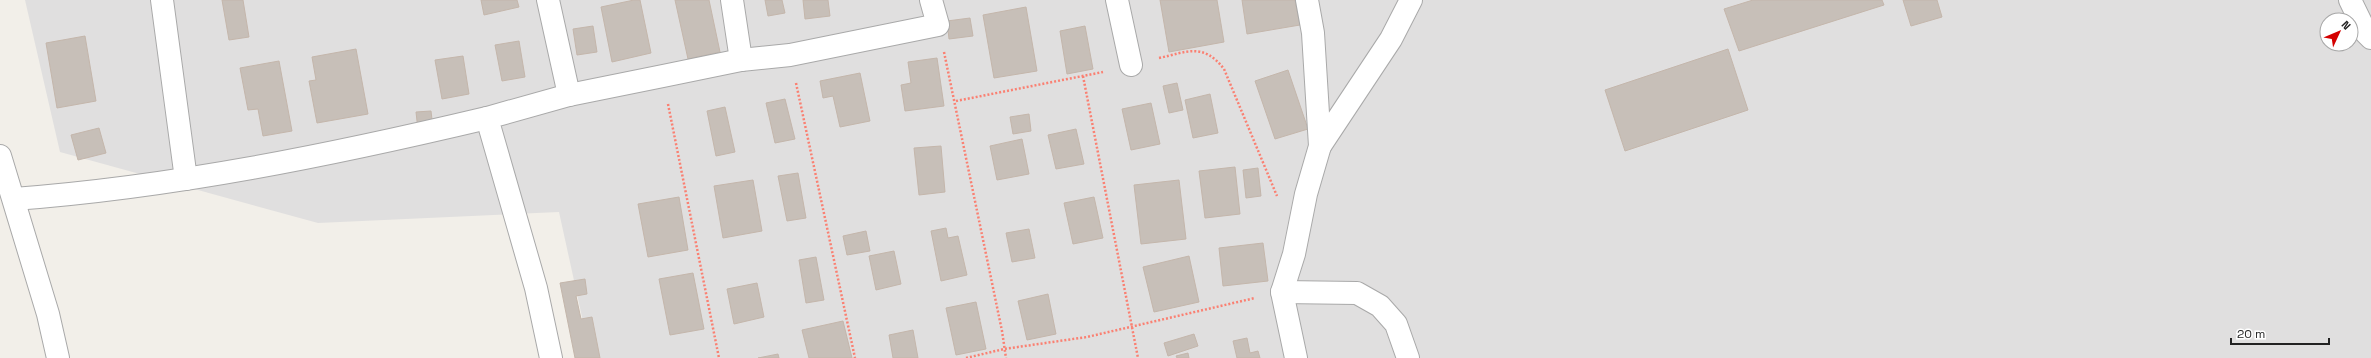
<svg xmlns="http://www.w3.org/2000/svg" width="2371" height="358" viewBox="0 0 2371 358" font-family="'Space Grotesk',sans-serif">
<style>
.residential{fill:#e0dfdf;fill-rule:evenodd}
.building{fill:#c7bfb8;stroke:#c4b6ab}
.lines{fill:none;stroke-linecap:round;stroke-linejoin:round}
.minor-casing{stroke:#a9a9a9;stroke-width:24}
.path{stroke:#fa8072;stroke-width:2.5;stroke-dasharray:2 2;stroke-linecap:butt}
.minor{stroke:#fff;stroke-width:22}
</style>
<rect width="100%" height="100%" fill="#f2efe9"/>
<path class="residential" d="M25 0H2371V358H591L559 212 318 223 60 152ZM2327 20H2351V44H2327Z"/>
<g class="building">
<path d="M222 0H243L249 37 229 40Z"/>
<path d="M481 0H517L519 7 484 15Z"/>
<path d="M634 0H640L651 53 612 62 601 7Z"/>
<path d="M675 0H709L720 52 688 59Z"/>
<path d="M765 0H782L785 13 768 16Z"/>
<path d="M803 0H828L830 16 805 19Z"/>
<path d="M1160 0H1217L1224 42 1169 52Z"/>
<path d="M1242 0H1295L1300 25 1247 34Z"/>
<path d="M1753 0H1882L1884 5 1739 51 1724 9Z"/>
<path d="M1903 0H1937L1942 17 1911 26Z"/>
<path d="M1026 7 1037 71 994 78 983 15Z"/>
<path d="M970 18 973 36 949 39 947 21Z"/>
<path d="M593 26 597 52 577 55 573 29Z"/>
<path d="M1085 26 1093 69 1067 74 1060 31Z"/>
<path d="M85 36 96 101 57 108 46 43Z"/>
<path d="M519 41 525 77 502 81 495 45Z"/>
<path d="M356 49 368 114 317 123 309 81 316 80 312 57Z"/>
<path d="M1728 49 1748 110 1625 151 1605 90Z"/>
<path d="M463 56 469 94 442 99 435 60Z"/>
<path d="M937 58 944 106 905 111 901 85 911 83 908 62Z"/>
<path d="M279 61 292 131 263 136 258 109 248 110 240 68Z"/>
<path d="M1288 70 1308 129 1275 139 1255 81Z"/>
<path d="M860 73 870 121 840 127 833 96 823 98 820 81Z"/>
<path d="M1177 83 1183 110 1169 113 1163 86Z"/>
<path d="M1210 94 1218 133 1193 138 1185 100Z"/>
<path d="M785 99 795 139 775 143 766 103Z"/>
<path d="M1151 103 1160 144 1131 150 1122 109Z"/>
<path d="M725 107 735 152 716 156 707 111Z"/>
<path d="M431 111 433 128 418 130 416 112Z"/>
<path d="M1029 114 1031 131 1013 134 1010 117Z"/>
<path d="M99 128 106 153 78 160 71 135Z"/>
<path d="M1076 129 1084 164 1056 169 1048 135Z"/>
<path d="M1022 139 1029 174 997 180 990 146Z"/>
<path d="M941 146 945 192 919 195 914 148Z"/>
<path d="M1235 167 1240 214 1205 218 1199 171Z"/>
<path d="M1258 168 1261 196 1246 198 1243 170Z"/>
<path d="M798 173 806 218 787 221 778 176Z"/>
<path d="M753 180 762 231 723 238 714 186Z"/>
<path d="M1179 180 1186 239 1141 244 1134 185Z"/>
<path d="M679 197 688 250 648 257 638 204Z"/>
<path d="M1094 197 1103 238 1073 244 1064 203Z"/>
<path d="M946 228 948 238 958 236 967 275 941 281 931 231Z"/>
<path d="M1029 229 1035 258 1012 262 1006 233Z"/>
<path d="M866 231 870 251 847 255 843 236Z"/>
<path d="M1263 243 1268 281 1223 286 1219 248Z"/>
<path d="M894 251 901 284 876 290 869 256Z"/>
<path d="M1189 256 1199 302 1154 312 1143 267Z"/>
<path d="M816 257 824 300 806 303 799 260Z"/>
<path d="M693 273 704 329 670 335 659 279Z"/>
<path d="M585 279 587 294 576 296 581 319 592 317 600 358H575L560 283Z"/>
<path d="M757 283 764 317 734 324 727 289Z"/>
<path d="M1048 294 1056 334 1027 340 1018 301Z"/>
<path d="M976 302 986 349 956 355 946 308Z"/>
<path d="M843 321 852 358H809L802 330Z"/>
<path d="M913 330 918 358H893L889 335Z"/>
<path d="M1194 334 1198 346 1168 356 1164 343Z"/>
<path d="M1247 338 1250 353 1258 351 1260 358H1237L1233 341Z"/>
<path d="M1188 353 1189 358H1177L1176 356Z"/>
<path d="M778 354 779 358H758Z"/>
</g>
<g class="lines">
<defs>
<g id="minor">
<path d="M162 0 186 179"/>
<path d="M548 0 569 95"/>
<path d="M732 0 741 60"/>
<path d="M1117 0 1131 65"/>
<path d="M2350 0 2366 33 2371 38"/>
<path d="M1320 146 1391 39 1411 0"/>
<path d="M0 156 48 314 58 358"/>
<path d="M14 199C174 187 331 155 487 118"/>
<path d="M1282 292 1357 293 1380 306 1396 324 1408 358"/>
<path d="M551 358 536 288 487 118 569 95 663 76 741 60 790 55 938 25 931 0"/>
<path d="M1296 358 1282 292 1294 254 1306 194 1320 146 1313 33 1307 0"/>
</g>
</defs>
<use href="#minor" class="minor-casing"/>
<g class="path">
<path d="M944 52 1002 331 1006 358"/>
<path d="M1159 58C1187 52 1203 42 1224 69L1277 196"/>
<path d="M1083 76 1138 358"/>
<path d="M796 83 855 358"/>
<path d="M956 101 1103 72"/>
<path d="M668 104 719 358"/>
<path d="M966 358 1004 349 1087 337 1255 298"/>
</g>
<use href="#minor" class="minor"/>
</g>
<g transform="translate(2339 32) rotate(46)"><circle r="19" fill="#ffffff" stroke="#a7a7a7"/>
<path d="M0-3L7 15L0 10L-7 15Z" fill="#d40000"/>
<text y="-6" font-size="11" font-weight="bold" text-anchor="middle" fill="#222222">N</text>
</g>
<path d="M2231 338v6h98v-6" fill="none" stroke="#222222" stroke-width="2"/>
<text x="2237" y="338" font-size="12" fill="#222222" stroke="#ffffff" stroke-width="3" paint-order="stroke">20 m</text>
</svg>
